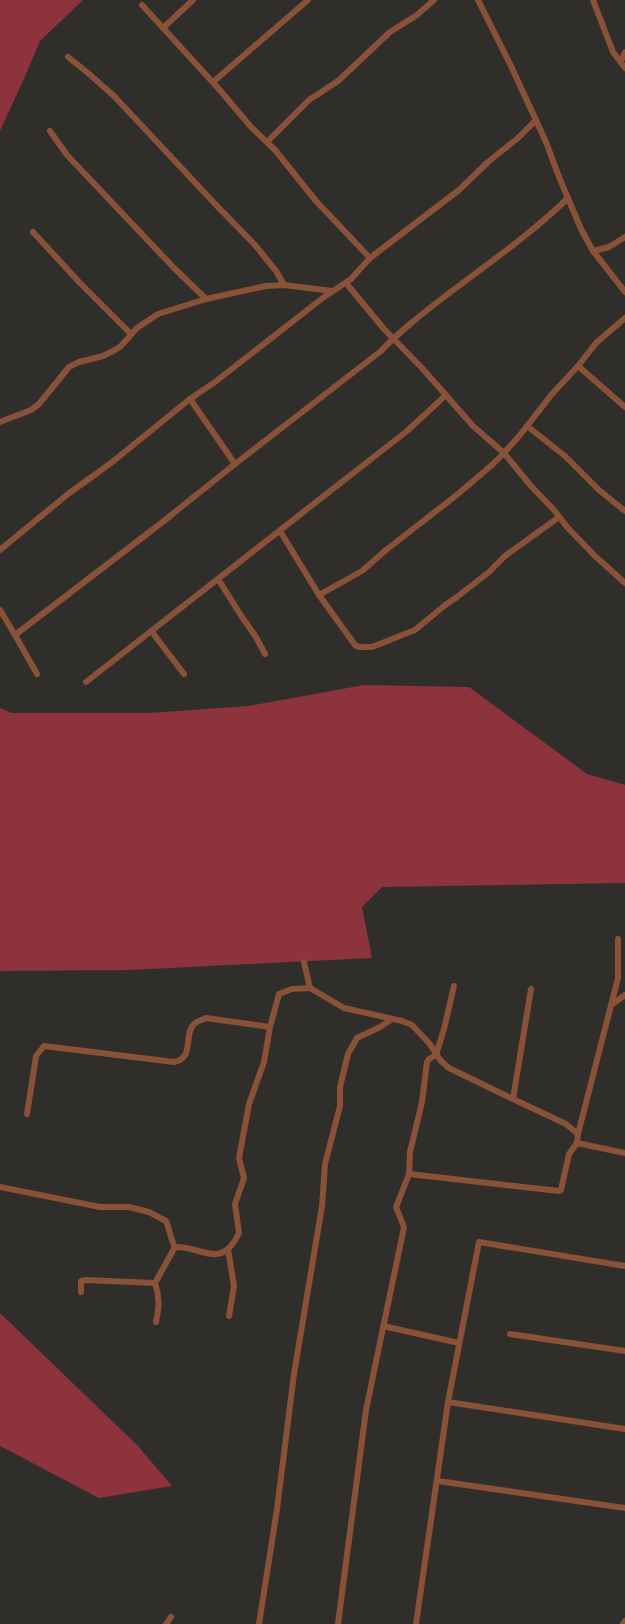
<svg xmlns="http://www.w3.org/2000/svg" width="625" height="1624" viewBox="0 0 625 1624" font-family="Mulish,sans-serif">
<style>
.green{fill:#8c333c}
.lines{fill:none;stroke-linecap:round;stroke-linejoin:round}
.minor{stroke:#8a5139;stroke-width:6}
</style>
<rect width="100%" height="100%" fill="#302e2b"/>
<g class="green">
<path d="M0 0H83L40 41 23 81 0 131Z"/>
<path d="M364 685 469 687 587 774 625 785V883L382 887 362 907 372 958 129 970 0 971V708L12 713H149L248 706Z"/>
<path d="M0 1313 138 1446 172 1486 99 1498 0 1446Z"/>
</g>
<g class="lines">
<g class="minor">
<path d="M478 0 511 66 546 142 559 177 581 229 593 251 625 292"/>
<path d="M593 0 613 52 625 68"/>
<path d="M142 5 218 88 252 128 275 150 316 201 370 258"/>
<path d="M163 28 193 0"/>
<path d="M68 57 88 73 114 96 217 206 255 245 276 271 284 285"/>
<path d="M621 61 625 52"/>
<path d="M213 82 308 0"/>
<path d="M50 131 67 155 174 268 206 299"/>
<path d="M267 142 309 100 338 81 390 32 417 15 434 0"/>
<path d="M33 232 80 283 131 334"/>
<path d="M593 251 609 247 625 237"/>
<path d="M346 283 384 329 422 368 473 426 504 453 520 435 552 394 578 366 596 343 625 318"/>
<path d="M578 366 625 407"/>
<path d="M190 399 235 464 381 351C400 331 422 314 444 297 486 265 530 235 568 198"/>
<path d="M0 422 31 410 39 404 69 367 79 362 103 356 115 350 121 346 137 328 158 314 206 299 266 286 284 285 332 291"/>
<path d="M527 426 565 456 599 490 625 511"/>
<path d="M280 531 319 595 355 645 359 647H372L415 630 444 606 457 597 489 572 505 556 559 517"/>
<path d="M0 550 68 494 111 463 190 399 215 382 324 297 351 279 370 258 459 190 488 162 518 138 536 120"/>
<path d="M218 579 242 617 256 637 265 654"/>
<path d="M319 595 362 571 386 550 458 494 493 464 504 453 531 486 554 510 567 527 595 556 625 583"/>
<path d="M0 610 15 635"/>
<path d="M152 632 184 674"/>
<path d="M37 674 15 635 160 524 235 464"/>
<path d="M86 682 407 431 446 395"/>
<path d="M304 962 310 988 344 1008 402 1021 412 1025 429 1043 441 1061 449 1068 513 1099"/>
<path d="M611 1005 625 995"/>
<path d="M27 1114 36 1056 44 1046 174 1062C195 1058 183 1035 194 1024 197 1021 202 1020 206 1018L270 1027 279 994 292 989 310 988"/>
<path d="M578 1134 618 978V939"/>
<path d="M577 1143 625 1153"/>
<path d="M409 1174 559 1191 561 1190 569 1154 577 1143 578 1134 566 1124 513 1099 531 989"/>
<path d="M0 1187 100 1207H129L149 1212 166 1221C170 1230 170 1238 175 1247 203 1246 221 1271 239 1233L235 1204 244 1178 239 1158 249 1104 264 1062 270 1027"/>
<path d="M228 1249 234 1286 229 1316"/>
<path d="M155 1283C160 1297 159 1308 156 1322"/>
<path d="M81 1292V1281L86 1280 155 1283 175 1247"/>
<path d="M383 1326 459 1343"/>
<path d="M510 1334 625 1351"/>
<path d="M448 1402 625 1429"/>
<path d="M438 1481 625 1508"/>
<path d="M166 1624 171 1617"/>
<path d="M259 1624 277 1509 294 1374 322 1206 325 1164 340 1106V1087L348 1054 357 1038 380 1027 392 1019"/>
<path d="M338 1624 366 1410 404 1227 396 1207 409 1174 410 1152 422 1102 427 1062 429 1059 436 1055 444 1029 454 986"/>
<path d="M416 1624 448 1402 479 1242 625 1266"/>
<path d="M623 1624 625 1621"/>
</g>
</g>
</svg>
